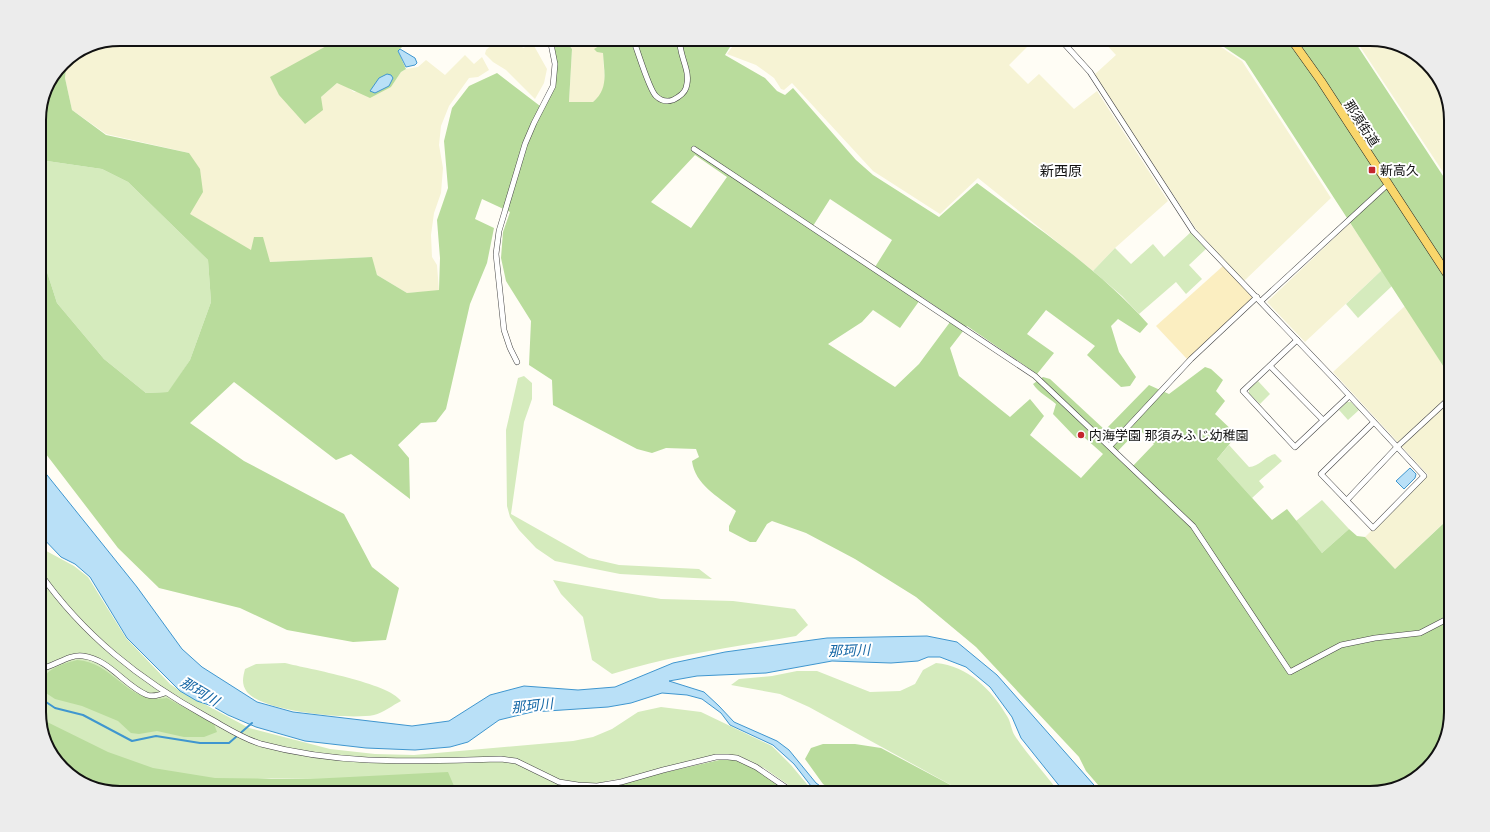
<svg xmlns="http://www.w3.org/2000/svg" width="1490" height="832" viewBox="0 0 1490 832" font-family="'Noto Serif','Noto Sans JP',serif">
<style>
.farmland{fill:#f6f3d4}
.green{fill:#d5ebbd}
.forest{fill:#b9dc9c;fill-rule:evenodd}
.sand{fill:#fbeec1}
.water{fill:#b9e0f7;stroke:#3f96cf}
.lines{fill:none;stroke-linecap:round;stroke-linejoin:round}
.stream{stroke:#3f96cf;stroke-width:2}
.minor-casing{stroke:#444;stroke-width:6}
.primary-casing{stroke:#222;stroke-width:9}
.minor{stroke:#fff;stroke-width:5}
.primary{stroke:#f9d66b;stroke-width:8}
.poi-dot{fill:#c4262e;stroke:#fff;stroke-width:1.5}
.labels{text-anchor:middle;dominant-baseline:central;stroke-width:4;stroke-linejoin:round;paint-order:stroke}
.street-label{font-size:13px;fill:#111;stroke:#fff}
.poi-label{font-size:13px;fill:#111;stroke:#fff;text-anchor:start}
.neighbourhood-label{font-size:14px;fill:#111;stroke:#fff}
.water-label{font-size:14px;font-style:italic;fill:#1768a6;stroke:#fff}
.rim{fill:none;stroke:#111;stroke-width:2}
</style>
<rect width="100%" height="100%" fill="#fffdf5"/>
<g class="farmland">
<path d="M120 39H335L330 44 321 97 337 83 343 84 354 92 391 87 401 72 406 69 418 67 426 60 445 75 465 55 474 64 482 57 489 70 478 77 469 78 449 106 441 126 439 145 443 168 441 193 434 213 431 235 432 257 437 265 439 291 407 293 377 275 371 257 270 262 189 214V153L106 134 72 110 65 78 67 60 89 45Z"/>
<path d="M498 39H526L520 44 523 48 533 44 547 69 544 83 535 99 506 70 493 62 485 54 486 50Z"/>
<path d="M564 39H601L599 46 603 53 605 86 600 96 593 102 569 103 572 49Z"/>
<path d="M738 39H751L761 45 768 39H789L794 44 799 39H1035L1009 65 1028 84 1039 74 1074 109 1097 91 1168 201 1115 248 1093 271 978 178 940 214 873 171 792 83 784 90 781 89 774 78 756 65 727 54Z"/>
<path d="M1101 39H1209L1242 61 1331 198 1244 281 1198 232 1094 75 1116 55Z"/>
<path d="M1355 39H1370L1410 50 1440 79 1451 115V184Z"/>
<path d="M1350 223 1382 270 1305 342 1267 302Z"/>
<path d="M1405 306 1451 378V516L1395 569 1365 537 1428 475 1333 372Z"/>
</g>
<g class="green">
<path d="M47 161 102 169 128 182 208 260 211 302 190 360 169 392 146 393 104 359 57 303 39 247V168Z"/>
<path d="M1191 232 1207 248 1189 265 1202 279 1186 294 1176 282 1139 314 1122 296 1093 271 1115 248 1131 264 1153 244 1164 257Z"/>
<path d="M1382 270 1392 286 1358 318 1346 304Z"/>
<path d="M524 376 532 383V399L524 422 511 514 589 558 619 565 699 569 712 579 620 574 555 561 536 548 519 530 510 517 507 506 506 430 518 378Z"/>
<path d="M1258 381 1270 394 1260 404 1249 394V389Z"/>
<path d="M1347 402H1351L1359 410 1348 420 1339 410Z"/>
<path d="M1229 445 1249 467C1260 466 1265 456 1275 454L1282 461 1259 481 1264 487 1252 498 1217 459Z"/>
<path d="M1322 500 1349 529 1322 553 1296 521Z"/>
<path d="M39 547 74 566 88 577 126 638 170 684 180 691 249 728 330 749 375 754 414 755 573 741 593 737 612 729 638 712 661 707 701 712 772 746 791 765 811 789 817 793H800L764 768 739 756 715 755 620 779 606 781 603 785 604 791H566L533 786H454L310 779 271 778 211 782 150 772 69 747 39 717Z"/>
<path d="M553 580 661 599 733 601 795 609 808 625 796 636C734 647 672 655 612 674L592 660 583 617 561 594Z"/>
<path d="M285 663C309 669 389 683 401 701 393 705 383 713 374 715 350 720 263 712 247 692 241 684 243 677 245 669L256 664Z"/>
<path d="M936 663C968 666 991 689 1007 716 1011 722 1011 730 1015 736 1027 754 1042 770 1055 787L1053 793 998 791C986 795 972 794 960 790L809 707 780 694 731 685 739 679 772 676 797 671H817L870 692 900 691 915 684 923 670Z"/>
</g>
<g class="forest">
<path d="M335 39H406L405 44 398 51 406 69 401 72 391 87 370 98 337 83 321 97 323 110 305 124 279 95 270 77 330 44Z"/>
<path d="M553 39H564L572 49 569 102H593C609 88 604 73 603 53L597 52 594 49 599 46 601 39H735L725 55 765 78 777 91 785 95 793 88 856 160 873 175 939 217 977 183C1036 227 1099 269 1148 324L1140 333 1118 319 1111 326 1119 352 1136 377 1130 386 1121 387 1087 355 1095 346 1046 310 1027 334 1054 353 1037 374 967 326 950 348 959 376 1010 417 1030 399 1044 416 1030 435 1081 478 1103 454 1085 438H1076L1053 414 1056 404C1048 397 1039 393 1033 384L1043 377 1050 379 1105 430 1149 385 1169 394 1205 367 1211 369 1223 380 1216 391 1225 401 1215 414 1237 435 1217 459 1272 520 1287 509 1322 553 1349 529 1357 536 1365 537 1395 569 1444 523 1451 530V712L1440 752 1411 782 1370 793H1105L1086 771 1079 757 976 647 916 597 855 559 806 533 772 521 767 524 756 542H750L729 531V526L736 511C719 497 695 485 692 461L699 457 696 449 666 448 652 453 637 449 553 405 552 380 529 365 531 321 506 281 501 258 503 232 510 212 482 199 475 219 494 228 487 263 470 304 446 409 436 422 421 423 398 445 409 458 410 499 351 454 336 460 234 382 190 423 244 461 344 514 372 567 399 588 386 640 353 642 287 630 240 608 159 588 118 548 39 445V247L57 303 104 359 146 393 168 392 190 360 211 302 208 260 128 182 102 169 47 161 39 168C39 135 35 81 67 60L65 78 72 110 106 135 189 153 200 169 203 192 190 214 251 250 254 237H263L270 262 372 257 377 275 407 293 439 290 440 258 437 220 448 188 444 141 452 108 469 86 497 73 544 109C557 81 559 69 553 39ZM695 155 727 177 691 228 651 202ZM830 199 892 240 875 267 813 226ZM922 297 953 318 919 364 895 387 828 344 862 322 873 310 900 328ZM1139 429 1154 444 1130 469 1114 455Z"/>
<path d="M1212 39H1353L1451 188V378L1245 61Z"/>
<path d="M77 660C114 662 127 705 167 698L214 724 217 732 204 737H184L157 731 139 734 131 733 118 721 82 706 55 699 40 689C43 669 59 665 77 660Z"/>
<path d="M39 718 108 752 153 768 215 778 310 779 448 772 454 786H533L555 790V793H120L80 782 50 753Z"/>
<path d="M823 744H855L881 748 960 790 970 793H837L823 784 805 759 811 748Z"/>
<path d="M728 758C751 761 771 780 790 793H764L760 790 746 788 703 793 693 786 665 789 649 793H611L609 785Z"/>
</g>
<path class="sand" d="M1223 266 1253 298 1187 359 1156 326Z"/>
<g class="water">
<path d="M400 49 415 58 417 63 415 65 406 67 398 51Z"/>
<path d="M387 74 391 75 393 78 389 86 375 93 370 91 379 78Z"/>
<path d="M39 465 137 587 182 649 202 667 257 702 293 712 412 726 449 721 490 695 524 686 578 690 615 687 673 663 725 652 827 638 927 636 957 642 997 675 1101 793H1065L1021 738 1012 717 990 687 966 667 940 657H928L918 661 891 663 832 661 766 673 697 676 669 681 704 692 719 706 734 722 777 741 789 750 816 783 830 793H821L811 786 794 764 773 745 730 725 721 713 702 699 687 695 662 693 631 703 608 707 532 712 499 720 468 742 450 747 415 750 366 748 305 741 256 727 228 715 212 706 197 701 180 691 127 638 90 577 75 564 61 557 39 534Z"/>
<path d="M1410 468 1416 474 1415 478 1404 489 1396 481Z"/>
</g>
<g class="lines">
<path class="stream" d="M39 701 46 702 55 708 83 715 132 741 156 736 200 743H229L252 723"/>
<defs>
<g id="minor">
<path d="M633 39C638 51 649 90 656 96 661 101 667 102 673 100 679 97 684 94 686 88 692 71 678 55 680 39"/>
<path d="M1060 39 1090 72 1193 231 1336 381 1424 476 1373 528 1321 474 1374 422"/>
<path d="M694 149 1035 376 1193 526 1290 672 1341 645 1375 638 1420 633 1451 617"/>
<path d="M1261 301 1387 185"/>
<path d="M1297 340 1243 391 1295 447 1349 396"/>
<path d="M517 362 510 348 504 330 496 254 499 231 525 144 534 123 553 86 555 64 550 39"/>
<path d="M1270 366 1323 420"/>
<path d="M1110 446 1191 359 1257 297"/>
<path d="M1347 500 1397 447 1451 397"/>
<path d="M39 572C83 635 140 680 207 717 224 726 241 738 261 744 343 766 418 761 501 759L516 761 559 782 578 785 597 786 621 782 663 770 716 757H728L737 758 756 767 794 793"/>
<path d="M39 669C55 667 67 654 83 656 109 659 125 686 147 695 153 697 159 695 165 693"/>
</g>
<path id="primary" d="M1291 39 1321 81 1451 280"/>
</defs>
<use href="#minor" class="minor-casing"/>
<use href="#primary" class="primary-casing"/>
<use href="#minor" class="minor"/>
<use href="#primary" class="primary"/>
</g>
<g class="poi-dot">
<rect x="1368" y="166" width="8" height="8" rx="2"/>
<circle cx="1081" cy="435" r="4"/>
</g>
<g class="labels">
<g class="street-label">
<text transform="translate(1362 123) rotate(57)">那須街道</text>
</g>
<g class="poi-label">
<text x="1380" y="170">新高久</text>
<text x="1089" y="435">内海学園 那須みふじ幼稚園</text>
</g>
<g class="neighbourhood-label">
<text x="1061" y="170">新西原</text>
</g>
<g class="water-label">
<text transform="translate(849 650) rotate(-2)">那珂川</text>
<text transform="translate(200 691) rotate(31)">那珂川</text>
<text transform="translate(532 705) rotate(-6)">那珂川</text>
</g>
</g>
<path d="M0 0H1490V832H0ZM120 46H1370A74 74 0 0 1 1444 120V712A74 74 0 0 1 1370 786H120A74 74 0 0 1 46 712V120A74 74 0 0 1 120 46Z" fill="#ececec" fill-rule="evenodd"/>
<path class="rim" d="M120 46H1370A74 74 0 0 1 1444 120V712A74 74 0 0 1 1370 786H120A74 74 0 0 1 46 712V120A74 74 0 0 1 120 46Z"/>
</svg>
